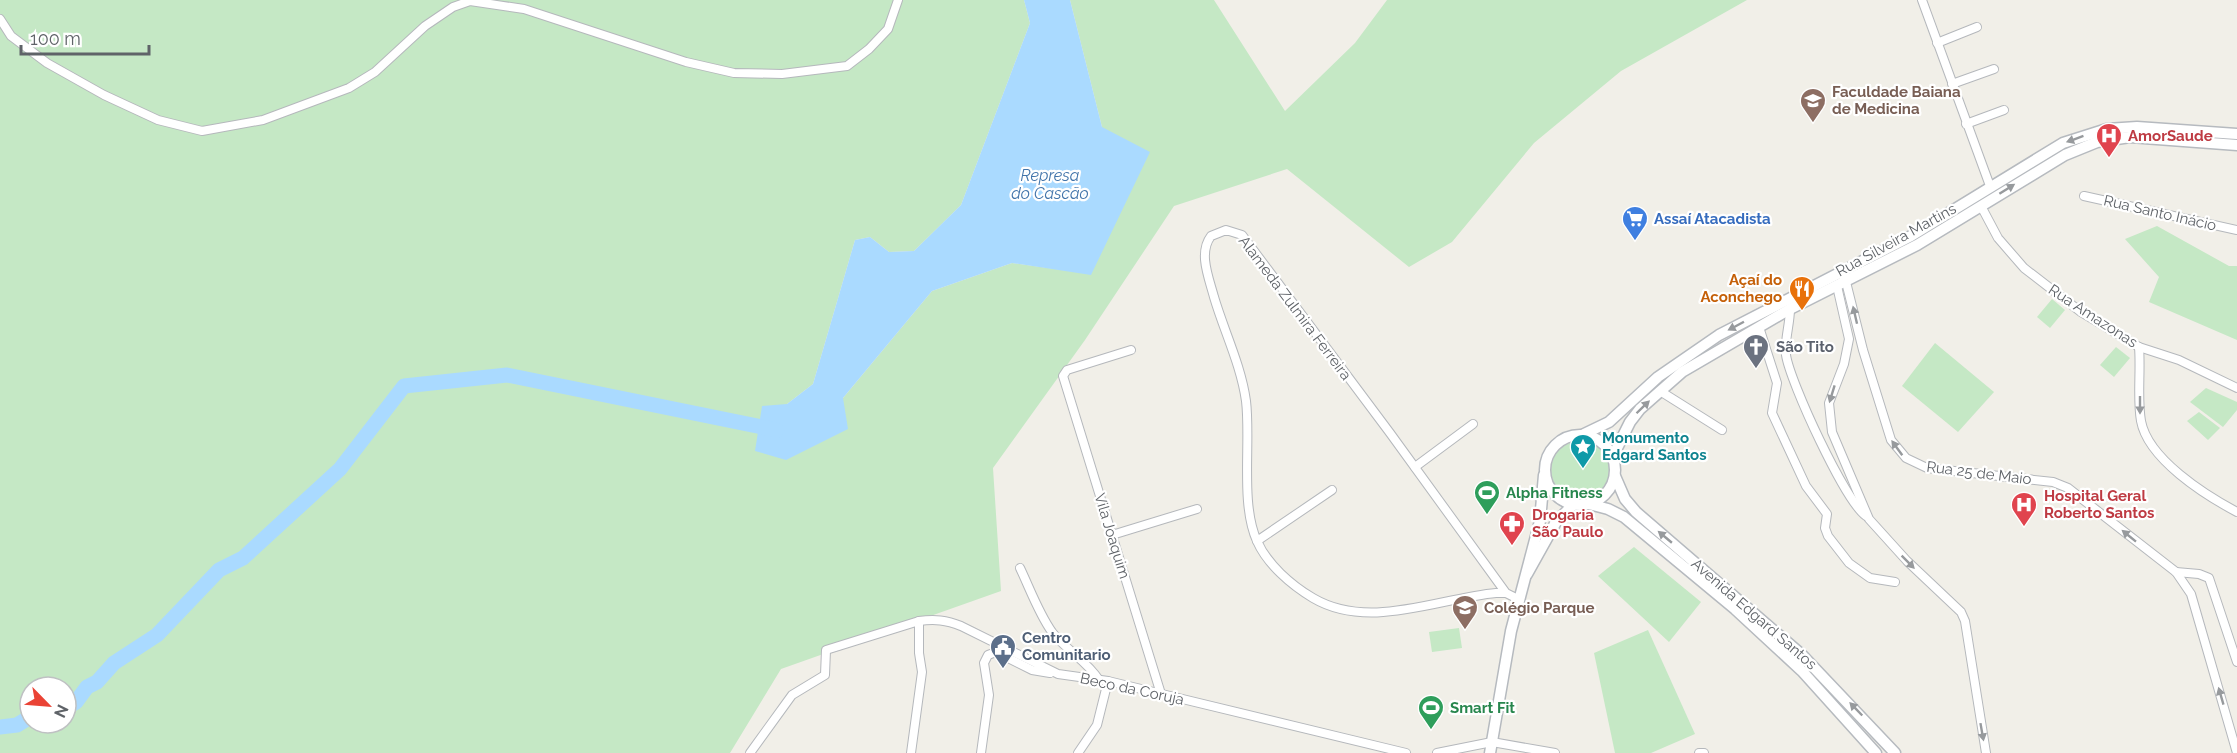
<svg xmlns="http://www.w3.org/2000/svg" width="2237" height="753" viewBox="0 0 2237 753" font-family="Raleway,sans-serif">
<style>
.green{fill:#c5e8c5;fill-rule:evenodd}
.water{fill:#aadaff}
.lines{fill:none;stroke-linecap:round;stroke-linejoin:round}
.river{stroke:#aadaff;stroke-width:15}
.minor-casing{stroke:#b5b8bc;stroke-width:10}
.secondary-casing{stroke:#b6babf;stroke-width:13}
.minor{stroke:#fff;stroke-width:8}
.secondary{stroke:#fff;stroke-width:10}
.oneway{fill:#979a9d}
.labels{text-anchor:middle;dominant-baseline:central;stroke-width:4.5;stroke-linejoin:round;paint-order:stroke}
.education-label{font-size:15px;font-weight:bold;fill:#785e54;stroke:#fff;text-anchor:start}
.health-label{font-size:15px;font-weight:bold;fill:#be3a42;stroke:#fff;text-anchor:start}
.street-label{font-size:15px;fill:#5f6368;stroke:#fff}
.shop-label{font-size:15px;font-weight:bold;fill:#366cbe;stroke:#fff;text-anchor:start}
.food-label{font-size:15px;font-weight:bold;fill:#c56008;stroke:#fff;text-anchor:end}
.worship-label{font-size:15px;font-weight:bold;fill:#5b616d;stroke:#fff;text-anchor:start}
.culture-label{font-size:15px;font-weight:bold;fill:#0d838f;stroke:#fff;text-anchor:start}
.leisure-label{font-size:15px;font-weight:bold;fill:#27864d;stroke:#fff;text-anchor:start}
.service-label{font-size:15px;font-weight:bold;fill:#4e5e75;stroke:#fff;text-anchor:start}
.water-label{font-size:16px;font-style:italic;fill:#4174aa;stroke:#fff}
</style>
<rect width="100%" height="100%" fill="#f1efe8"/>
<g class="green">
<path d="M0 0H1024L1030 23 961 205 914 251 889 252 870 237 855 240 813 384 787 404 843 398 932 291 1012 263 1091 274 1102 127 1070 0H1214L1285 111 1355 43 1387 0H1747L1621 71 1534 143 1452 242 1409 267 1287 169 1174 206 1085 340 993 468 1001 591 781 669 730 753H0ZM30 687H66V723H30Z"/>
<path d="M2157 226 2229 266H2237V340L2149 302 2159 277 2125 239Z"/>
<path d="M2052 299 2065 310 2050 328 2037 317Z"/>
<path d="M1935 343 1994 392 1958 432 1902 386Z"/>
<path d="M2116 347 2130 358 2114 377 2100 365Z"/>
<path d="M2206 388 2237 402V410L2223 427 2190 402Z"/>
<path d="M2199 412 2220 428 2208 440 2187 421Z"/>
<circle cx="1580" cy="470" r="29"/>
<path d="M1634 547 1701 602 1669 642 1598 576Z"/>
<path d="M1459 628 1462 648 1432 652 1429 632Z"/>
<path d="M1648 630 1695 734 1651 753H1615L1594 653Z"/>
</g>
<path class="water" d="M1024 0H1070L1102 127 1150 152 1091 275 1012 263 932 291 843 398 848 429 786 460 755 451 762 406 787 404 813 384 855 240 870 237 889 252 914 251 961 205 1030 23Z"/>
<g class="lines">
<g class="river">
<path d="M66 708 76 702 87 687 97 682 114 663 157 635 219 570 243 558 340 469 404 386 507 375 777 430"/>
<path d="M0 727 17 725 30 717"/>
</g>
<defs>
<g id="minor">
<path d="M1922 0 1990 186"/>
<path d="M0 19 11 36 47 63 104 95 158 120 202 131 263 120 349 88 375 72 425 26 453 7 470 1 524 9 686 62 734 73 782 74 847 66 869 49 888 29 898 0"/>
<path d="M1937 43 1977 27"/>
<path d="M1952 84 1994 69"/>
<path d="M1966 124 2004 110"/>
<path d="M2084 196 2237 230"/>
<path d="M1981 206 1998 238 2024 268 2081 312 2139 347 2179 360 2237 388"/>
<path d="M1845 278 1863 350 1891 440 1906 458 1927 468 2053 482 2068 488 2176 572 2191 594 2237 753"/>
<path d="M1837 286 1849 339 1844 364 1829 403 1832 432 1869 519 1907 561 1961 612 1965 621 1986 753"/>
<path d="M1790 309C1790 324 1784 342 1786 355 1790 382 1845 501 1866 516"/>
<path d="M1759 327 1777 383 1772 413 1806 486 1827 514 1825 528 1828 536 1849 563 1870 578 1895 582"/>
<path d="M2139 347C2141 371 2137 398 2141 421 2148 459 2205 495 2237 512"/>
<path d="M1131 350 1067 370 1063 376 1161 694"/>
<path d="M1660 391 1722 430"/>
<path d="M1415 467 1473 424"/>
<path d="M1112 535 1197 509"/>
<path d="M1257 541 1332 490"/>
<path d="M1020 568C1030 589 1039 614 1052 632 1066 650 1087 661 1099 680"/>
<path d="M2176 572 2199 574 2209 578 2237 662"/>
<path d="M1506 593 1390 433 1242 235 1226 230 1211 236C1198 253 1209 278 1214 297 1224 331 1241 365 1246 401 1251 442 1240 504 1257 541 1267 564 1291 585 1313 598 1369 631 1439 598 1496 593H1506L1518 599"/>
<path d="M750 753 792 695 825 675 826 650 919 621C935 619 946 620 961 626L1058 674 1108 681 1406 753"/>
<path d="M911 753 922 672 919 653V621"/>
<path d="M981 753 989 695 984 663 988 655 996 652 1032 670 1050 673"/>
<path d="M1078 753 1097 725 1108 681"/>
<path d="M1437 753 1492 742 1555 753"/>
<path d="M1699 753H1704"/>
</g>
<g id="secondary">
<path d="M1584 434 1609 422 1658 377 1719 335 1911 236 2063 143 2107 129 2137 127 2237 134"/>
<circle cx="1580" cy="470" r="35"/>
<path d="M1613 456 1630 422 1640 409 1682 372 1790 309 1917 245 2065 155 2097 142 2130 137 2237 145"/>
<path d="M1615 476 1625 499 1636 512 1802 655 1895 753"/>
<path d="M1589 504 1608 509 1624 517 1735 609 1802 671 1876 753"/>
<path d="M1527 574 1556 522 1573 505"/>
<path d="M1490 753 1511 631 1540 521 1544 475"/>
</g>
</defs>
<use href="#minor" class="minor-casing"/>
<use href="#secondary" class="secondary-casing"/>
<use href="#minor" class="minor"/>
<use href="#secondary" class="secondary"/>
</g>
<defs><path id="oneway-solid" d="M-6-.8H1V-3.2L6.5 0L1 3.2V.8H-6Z" transform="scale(1.5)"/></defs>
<g class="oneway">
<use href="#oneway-solid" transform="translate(2075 139) rotate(160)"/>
<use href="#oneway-solid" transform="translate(2007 189) rotate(-32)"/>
<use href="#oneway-solid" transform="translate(1855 315) rotate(-103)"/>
<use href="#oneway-solid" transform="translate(1736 326) rotate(152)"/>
<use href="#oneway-solid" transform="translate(1832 394) rotate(107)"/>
<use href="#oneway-solid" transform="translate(2140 405) rotate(90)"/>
<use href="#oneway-solid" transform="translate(1643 407) rotate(-44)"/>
<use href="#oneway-solid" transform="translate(1897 448) rotate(-126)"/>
<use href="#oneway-solid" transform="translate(2129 536) rotate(-141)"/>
<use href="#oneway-solid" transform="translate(1665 537) rotate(-140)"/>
<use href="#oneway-solid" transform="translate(1908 562) rotate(45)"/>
<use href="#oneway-solid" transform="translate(2221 696) rotate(-106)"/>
<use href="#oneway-solid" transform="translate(1856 709) rotate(-134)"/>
<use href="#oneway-solid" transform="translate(1982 732) rotate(80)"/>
</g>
<defs>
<symbol id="university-pin" viewBox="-11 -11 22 30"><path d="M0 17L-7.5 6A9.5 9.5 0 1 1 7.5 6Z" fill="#8d6e63" stroke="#fff"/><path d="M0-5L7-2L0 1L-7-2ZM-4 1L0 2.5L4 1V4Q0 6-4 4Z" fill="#fff"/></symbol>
<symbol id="hospital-pin" viewBox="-11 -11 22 30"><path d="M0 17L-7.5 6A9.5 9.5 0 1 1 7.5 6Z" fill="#e0444e" stroke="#fff"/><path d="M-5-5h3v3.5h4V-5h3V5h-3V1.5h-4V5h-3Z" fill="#fff"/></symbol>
<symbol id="supermarket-pin" viewBox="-11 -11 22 30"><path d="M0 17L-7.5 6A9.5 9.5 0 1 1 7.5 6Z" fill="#3f7fe0" stroke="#fff"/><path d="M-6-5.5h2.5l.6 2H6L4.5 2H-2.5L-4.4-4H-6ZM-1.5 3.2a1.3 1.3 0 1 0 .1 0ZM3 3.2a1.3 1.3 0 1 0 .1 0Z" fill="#fff"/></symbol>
<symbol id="restaurant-pin" viewBox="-11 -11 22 30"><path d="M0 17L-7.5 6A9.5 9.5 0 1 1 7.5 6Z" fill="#e8710a" stroke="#fff"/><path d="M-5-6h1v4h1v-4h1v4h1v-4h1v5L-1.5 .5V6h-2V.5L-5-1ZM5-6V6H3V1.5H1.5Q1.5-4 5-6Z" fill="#fff"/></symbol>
<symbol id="church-pin" viewBox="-11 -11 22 30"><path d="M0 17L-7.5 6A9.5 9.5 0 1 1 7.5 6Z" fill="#6b7280" stroke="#fff"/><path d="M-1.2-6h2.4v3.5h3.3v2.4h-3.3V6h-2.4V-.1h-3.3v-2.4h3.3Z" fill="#fff"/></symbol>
<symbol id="sight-pin" viewBox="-11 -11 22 30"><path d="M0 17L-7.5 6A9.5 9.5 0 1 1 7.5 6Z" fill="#0f9aa8" stroke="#fff"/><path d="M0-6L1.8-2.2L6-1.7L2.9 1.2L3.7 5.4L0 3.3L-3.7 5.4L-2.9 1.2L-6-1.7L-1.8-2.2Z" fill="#fff"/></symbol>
<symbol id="stadium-pin" viewBox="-11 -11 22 30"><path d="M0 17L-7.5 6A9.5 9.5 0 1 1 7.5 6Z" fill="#2e9e5b" stroke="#fff"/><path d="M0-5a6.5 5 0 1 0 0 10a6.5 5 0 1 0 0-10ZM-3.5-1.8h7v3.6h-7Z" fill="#fff"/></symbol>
<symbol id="pharmacy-pin" viewBox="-11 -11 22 30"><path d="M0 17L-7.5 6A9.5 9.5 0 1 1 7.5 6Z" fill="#e0444e" stroke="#fff"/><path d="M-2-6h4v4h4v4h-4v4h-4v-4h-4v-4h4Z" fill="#fff"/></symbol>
<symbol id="school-pin" viewBox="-11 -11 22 30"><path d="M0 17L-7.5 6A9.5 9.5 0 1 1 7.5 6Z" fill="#8d6e63" stroke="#fff"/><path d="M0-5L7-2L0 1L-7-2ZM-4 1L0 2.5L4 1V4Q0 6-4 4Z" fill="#fff"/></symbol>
<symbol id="civic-pin" viewBox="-11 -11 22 30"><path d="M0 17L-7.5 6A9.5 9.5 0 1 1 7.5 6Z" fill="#5c6f8a" stroke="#fff"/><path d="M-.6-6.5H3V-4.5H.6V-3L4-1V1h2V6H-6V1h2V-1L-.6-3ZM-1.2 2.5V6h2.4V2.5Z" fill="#fff"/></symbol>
</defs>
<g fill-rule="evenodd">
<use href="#university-pin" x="1798" y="86" width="30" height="40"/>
<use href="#hospital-pin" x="2094" y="121" width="30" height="40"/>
<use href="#supermarket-pin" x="1620" y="204" width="30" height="40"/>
<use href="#restaurant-pin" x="1787" y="274" width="30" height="40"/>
<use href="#church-pin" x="1741" y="332" width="30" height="40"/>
<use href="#sight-pin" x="1568" y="432" width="30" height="40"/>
<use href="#stadium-pin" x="1472" y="478" width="30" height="40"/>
<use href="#hospital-pin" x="2009" y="490" width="30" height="40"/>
<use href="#pharmacy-pin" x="1497" y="509" width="30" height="40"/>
<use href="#school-pin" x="1450" y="593" width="30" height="40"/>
<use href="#civic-pin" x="988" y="632" width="30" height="40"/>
<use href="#stadium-pin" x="1416" y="693" width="30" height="40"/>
</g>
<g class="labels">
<g class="education-label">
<text x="1832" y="92">Faculdade Baiana<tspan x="1832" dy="17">de Medicina</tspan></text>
<text x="1484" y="608">Colégio Parque</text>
</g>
<g class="health-label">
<text x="2128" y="136">AmorSaude</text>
<text x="2044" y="496">Hospital Geral<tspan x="2044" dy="17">Roberto Santos</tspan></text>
<text x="1532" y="515">Drogaria<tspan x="1532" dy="17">São Paulo</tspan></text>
</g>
<g class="street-label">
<text transform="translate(2160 213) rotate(13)">Rua Santo Inácio</text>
<text transform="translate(1896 240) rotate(-29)">Rua Silveira Martins</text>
<text transform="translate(1295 308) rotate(53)">Alameda Zulmira Ferreira</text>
<text transform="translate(2093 316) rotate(33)">Rua Amazonas</text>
<text transform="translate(1979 473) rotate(7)">Rua 25 de Maio</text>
<text transform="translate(1112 536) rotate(73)">Vila Joaquim</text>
<text transform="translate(1754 614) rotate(41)">Avenida Edgard Santos</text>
<text transform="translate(1132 689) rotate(12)">Beco da Coruja</text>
</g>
<g class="shop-label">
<text x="1654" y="219">Assaí Atacadista</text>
</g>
<g class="food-label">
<text x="1782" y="280">Açaí do<tspan x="1782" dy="17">Aconchego</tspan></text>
</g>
<g class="worship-label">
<text x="1776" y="347">São Tito</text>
</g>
<g class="culture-label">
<text x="1602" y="438">Monumento<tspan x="1602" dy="17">Edgard Santos</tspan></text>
</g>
<g class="leisure-label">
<text x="1506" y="493">Alpha Fitness</text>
<text x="1450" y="708">Smart Fit</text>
</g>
<g class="service-label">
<text x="1022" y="638">Centro<tspan x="1022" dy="17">Comunitario</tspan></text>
</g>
<g class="water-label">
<text x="1050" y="175">Represa<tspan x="1050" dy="18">do Cascão</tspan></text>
</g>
</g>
<g transform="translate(48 705) rotate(115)"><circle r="28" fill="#ffffff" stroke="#bfc1c3" stroke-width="1.5"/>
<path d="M0-4.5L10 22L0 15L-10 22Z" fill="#ea4335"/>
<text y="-9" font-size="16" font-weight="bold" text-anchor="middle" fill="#5f6368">N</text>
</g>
<path d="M21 45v9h128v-9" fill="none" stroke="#5f6368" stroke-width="3"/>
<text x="30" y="45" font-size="18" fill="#5f6368" stroke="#ffffff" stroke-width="4.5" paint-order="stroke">100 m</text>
</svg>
